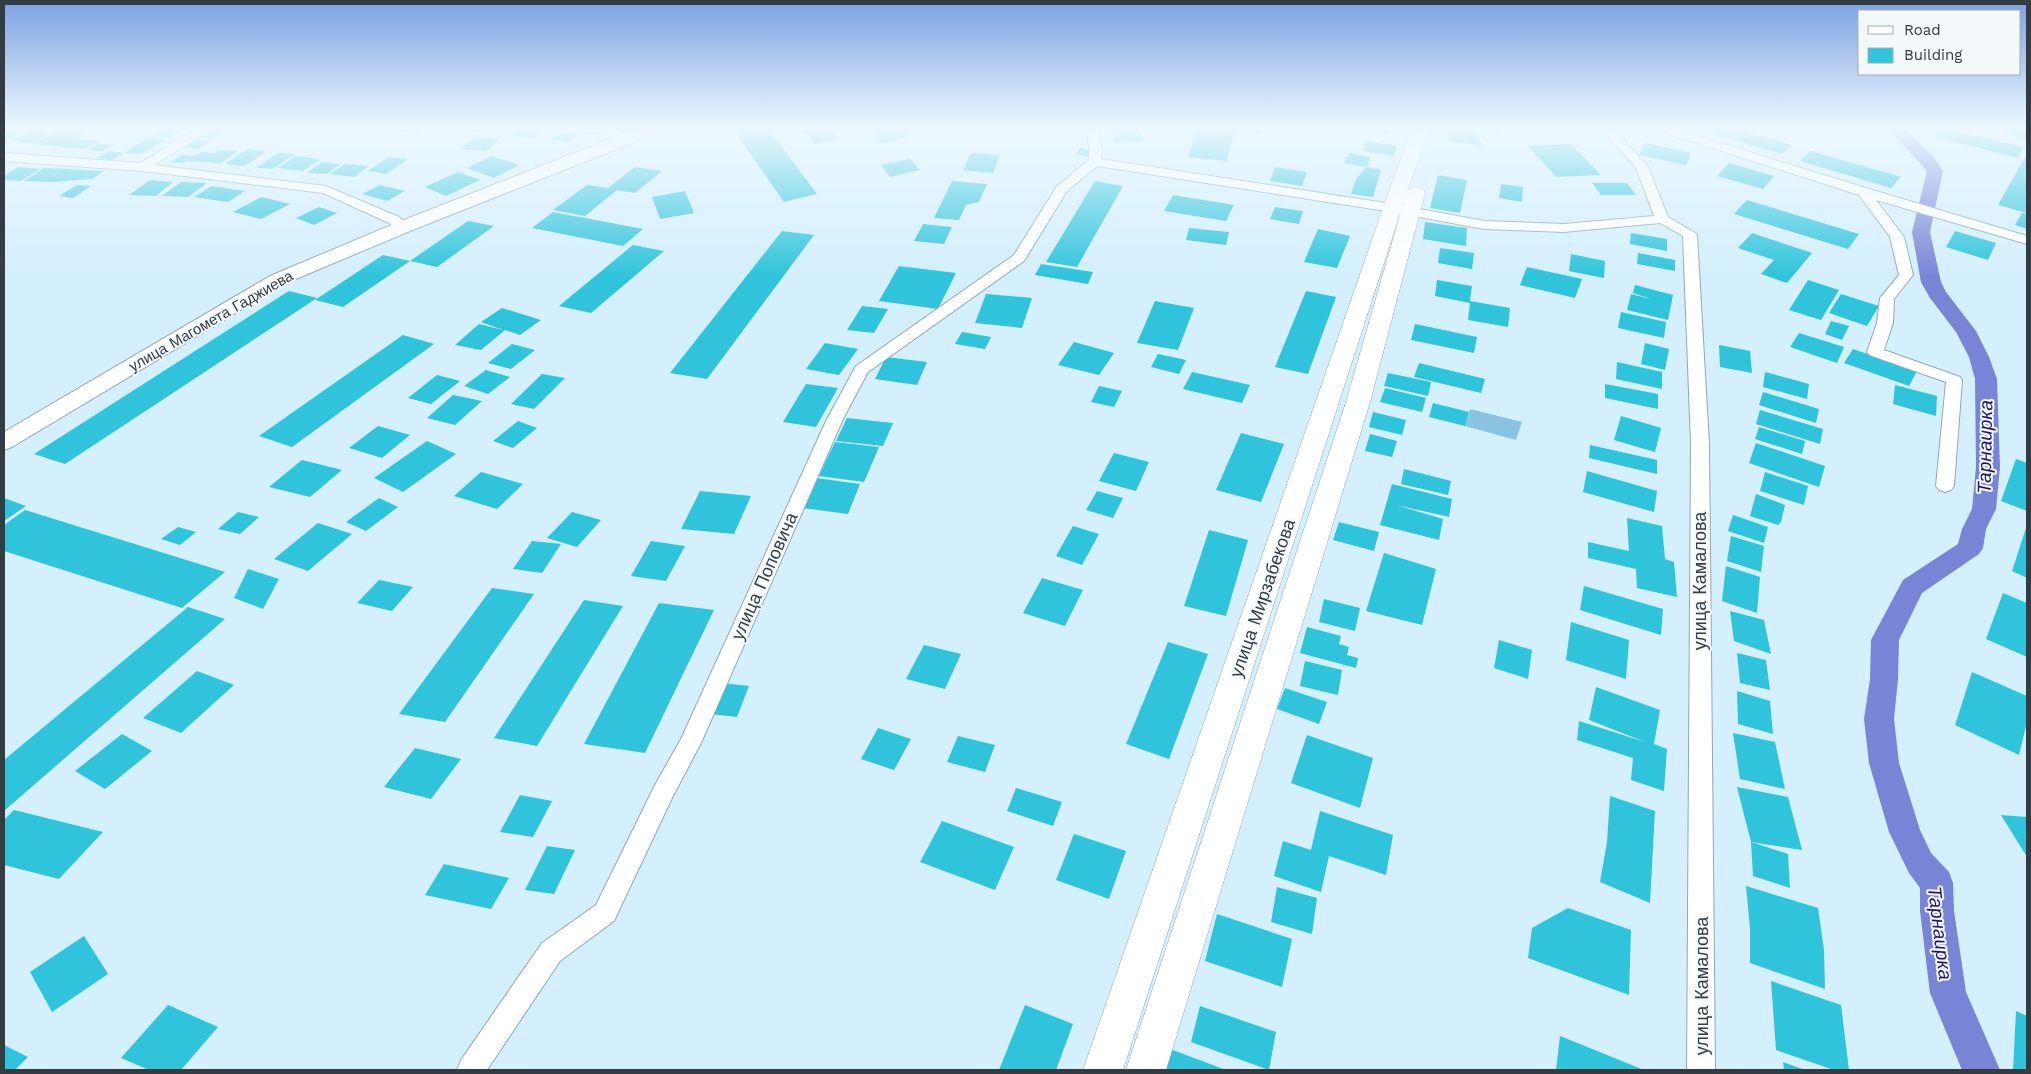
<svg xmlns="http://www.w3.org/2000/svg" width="2031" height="1074" viewBox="0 0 2031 1074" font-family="'Work Sans',sans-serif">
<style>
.green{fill:#88c3e2}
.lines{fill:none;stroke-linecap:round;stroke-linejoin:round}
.canal{fill:#7885d6;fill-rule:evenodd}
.building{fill:#2fc4db}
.minor-casing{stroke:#8ea8b6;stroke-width:2}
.secondary-casing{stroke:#8ea8b6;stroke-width:2}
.primary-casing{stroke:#8ea8b6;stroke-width:1}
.minor{fill:#fff;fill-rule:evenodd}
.secondary{fill:#fff;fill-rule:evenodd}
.primary{fill:#fff;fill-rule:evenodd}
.labels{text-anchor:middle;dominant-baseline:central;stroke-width:4;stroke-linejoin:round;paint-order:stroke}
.far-street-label{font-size:15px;fill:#323c42;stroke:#f3f8fb}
.street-label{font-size:18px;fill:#323c42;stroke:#f3f8fb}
.water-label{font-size:19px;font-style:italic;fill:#1d1373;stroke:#f3f8fb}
</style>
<rect width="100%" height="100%" fill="#d4effe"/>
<path class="green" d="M1470 409 1522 422 1516 440 1465 426Z"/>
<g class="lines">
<path class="canal" d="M1886 126H1902L1932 155 1943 171 1930 232 1941 282 1946 292 1976 331 1989 357 1997 379 2000 467 1996 509 1986 529 1983 548 1979 554 1922 593 1899 640 1898 679 1894 719 1899 763 1920 830 1931 853 1949 872 1953 883 1954 911 1966 992 2000 1070H1962L1930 993 1920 911V888L1909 873 1889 832 1869 763 1864 719 1870 679 1871 640 1903 580 1958 544 1962 529 1972 509 1976 467 1975 379 1969 357 1956 332 1930 298 1921 282 1912 232 1927 171Z"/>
</g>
<g class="building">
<path d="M403 126H427L416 133 396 130Z"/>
<path d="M465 126H488L479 132 459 130Z"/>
<path d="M731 126H766L817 194 784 202Z"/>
<path d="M800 126H827L838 139 815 144Z"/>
<path d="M866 126H901L911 137 881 143Z"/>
<path d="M1111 126H1139L1143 141 1115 142Z"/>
<path d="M1197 126H1262L1260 134 1234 132 1227 161 1188 157Z"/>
<path d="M1359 126H1391L1388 134 1357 130Z"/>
<path d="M1452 126 1471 127 1482 145 1447 141Z"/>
<path d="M1477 126H1496L1501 132H1482Z"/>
<path d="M1700 126H1727L1792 145 1782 154 1696 129Z"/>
<path d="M2005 126H2027V139L2000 132Z"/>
<path d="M63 127 89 130 74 139 100 141 84 149 34 144Z"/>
<path d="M167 127 185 128 170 138 152 136Z"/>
<path d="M1941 127 2023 147 2018 158 1935 137Z"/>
<path d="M520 128 544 130 535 138 511 136Z"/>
<path d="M214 129 227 130 214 139 200 138Z"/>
<path d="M31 130 52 132 32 143 12 141Z"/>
<path d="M4 131 20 133 4 141Z"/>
<path d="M560 132 578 134 569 142 550 139Z"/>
<path d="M475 137 500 139 486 151 461 149Z"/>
<path d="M149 138 165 140 141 154 124 153Z"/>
<path d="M197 140 210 141 198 149 185 147Z"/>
<path d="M1366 141 1397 146 1394 156 1363 151Z"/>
<path d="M1645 143 1691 153 1686 165 1639 155Z"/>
<path d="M98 144 114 145 103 151 88 150Z"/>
<path d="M1571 144 1601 175 1556 177 1528 146Z"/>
<path d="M1079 148 1093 150 1090 157 1076 155Z"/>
<path d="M247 149 267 151 245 166 225 164Z"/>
<path d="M219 150 238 151 221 163 187 161 184 163 170 162 182 155 193 156 189 159 201 152 215 153Z"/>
<path d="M109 151 124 153 112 160 97 158Z"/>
<path d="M1811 151 1901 177 1891 188 1800 161Z"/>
<path d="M278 153 295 154 273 169 256 168Z"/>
<path d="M971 153 1000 155 993 173 963 170Z"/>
<path d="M1349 153 1371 157 1366 167 1344 163Z"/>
<path d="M296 156 320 159 303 171 278 168Z"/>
<path d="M492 156 519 165 494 178 467 168Z"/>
<path d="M388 157 408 159 386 174 368 171Z"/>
<path d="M2025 157 2027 158V213L1998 205Z"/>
<path d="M910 159 920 170 890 177 881 165Z"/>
<path d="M322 162 340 164 327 174 307 173Z"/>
<path d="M1729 163 1774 176 1763 189 1717 176Z"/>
<path d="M345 164 369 166 354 177 330 174Z"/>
<path d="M18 167 40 169 21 181 4 180V176Z"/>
<path d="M635 167 662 171 635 193 617 190 585 216 553 210 587 185 608 188Z"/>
<path d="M1275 167 1307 172 1302 186 1270 181Z"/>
<path d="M1366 167 1381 170 1373 197 1351 194 1356 179Z"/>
<path d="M44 168 68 169 104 171 92 179 51 182 24 181Z"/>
<path d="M458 172 480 180 446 196 425 187Z"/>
<path d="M1438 175 1467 180 1460 213 1430 208Z"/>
<path d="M150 180 173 182 156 196 129 195Z"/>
<path d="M952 181 987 184 979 202 966 205 959 220 934 218Z"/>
<path d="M1095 181 1123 186 1077 267 1046 262Z"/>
<path d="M181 182 207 183 188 197 162 196Z"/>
<path d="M1592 183H1627L1636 195H1601Z"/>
<path d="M1501 184 1523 187 1522 202 1499 198Z"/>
<path d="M77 185 91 186 73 198 59 196Z"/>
<path d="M380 185 405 191 387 201 362 194Z"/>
<path d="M212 186 245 191 228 202 194 197Z"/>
<path d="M685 191 694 213 660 219 652 197Z"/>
<path d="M1173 195 1234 205 1226 221 1164 211Z"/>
<path d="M261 197 290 204 261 219 233 212Z"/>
<path d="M1747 200 1859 234 1848 249 1734 214Z"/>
<path d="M319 207 337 213 314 225 296 218Z"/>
<path d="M1275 207 1303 211 1299 224 1270 219Z"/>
<path d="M553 212 643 229 623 246 532 228Z"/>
<path d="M2022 213 2027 214V229L2015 225Z"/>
<path d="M468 221 494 226 437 267 410 261 343 307 315 300 383 255 410 261Z"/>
<path d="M1425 222 1467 228 1466 246 1423 239Z"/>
<path d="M923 224 952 227 944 244 914 241Z"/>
<path d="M1189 228 1229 232 1226 245 1186 240Z"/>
<path d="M1318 229 1350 236 1337 268 1304 262Z"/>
<path d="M782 231 814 235 707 379 670 373Z"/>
<path d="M1955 231 1996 243 1988 260 1946 247Z"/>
<path d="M1631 233 1667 239V251L1630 244Z"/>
<path d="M1752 233 1812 253 1787 283 1761 274 1774 260 1738 248Z"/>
<path d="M633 245 664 251 591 313 559 306Z"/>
<path d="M1440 248 1474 253 1472 269 1438 263Z"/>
<path d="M1638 253 1675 260V271L1637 264Z"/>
<path d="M1571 254 1605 261 1604 278 1569 271Z"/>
<path d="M1041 264 1093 272 1088 284 1035 275Z"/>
<path d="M899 266 956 273 938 309 879 301Z"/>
<path d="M1527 267 1582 279 1575 298 1520 285Z"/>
<path d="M1437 280 1472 286 1470 301 1510 308 1508 327 1468 320 1470 303 1435 296Z"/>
<path d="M1808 280 1839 290 1821 320 1789 310Z"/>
<path d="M1635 285 1673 295 1668 320 1627 310 1631 294 1651 299 1633 293Z"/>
<path d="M289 291 317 298 65 464 34 454Z"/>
<path d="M1306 291 1336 297 1308 374 1275 367Z"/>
<path d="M986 294 1032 298 1022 328 975 323Z"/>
<path d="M1841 294 1879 306 1867 326 1829 313Z"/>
<path d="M1155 301 1194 308 1178 350 1137 343Z"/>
<path d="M862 306 888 309 874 333 847 330Z"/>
<path d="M502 308 541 320 520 335 505 330 481 350 455 345 479 324 503 330 481 322Z"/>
<path d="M1621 312 1666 322 1664 338 1618 328Z"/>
<path d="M1831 321 1849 326 1842 340 1825 334Z"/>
<path d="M1415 324 1477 337 1474 353 1411 340Z"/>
<path d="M962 332 991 337 985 349 955 344Z"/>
<path d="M1799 333 1844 347 1837 363 1790 347Z"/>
<path d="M403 335 434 344 292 447 259 436Z"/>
<path d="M1074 342 1114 353 1099 375 1058 365Z"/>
<path d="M825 343 858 349 839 375 806 369Z"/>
<path d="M1645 343 1669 349 1665 370 1641 364Z"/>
<path d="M512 344 535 350 511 369 488 363Z"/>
<path d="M1719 345 1750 351 1752 373 1720 367Z"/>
<path d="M1853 349 1917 371 1909 386 1844 363Z"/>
<path d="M1158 354 1186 360 1179 374 1151 367Z"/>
<path d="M886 357 927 362 917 385 875 379Z"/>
<path d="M1617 362 1662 372V389L1616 379Z"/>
<path d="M1419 363 1485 379 1481 393 1414 377Z"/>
<path d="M486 370 510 377 488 394 464 386Z"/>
<path d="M1192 372 1250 385 1242 403 1183 389Z"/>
<path d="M1765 372 1809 384 1807 399 1763 387Z"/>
<path d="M1388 373 1431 382 1428 396 1384 386Z"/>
<path d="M542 374 565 378 534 409 511 404Z"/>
<path d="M437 375 460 381 431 404 408 398Z"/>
<path d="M806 384 838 388 816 427 783 422Z"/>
<path d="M1605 384 1658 394V409L1605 398Z"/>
<path d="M1895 385 1937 396 1936 416 1893 404Z"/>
<path d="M1099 386 1122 391 1114 407 1091 402Z"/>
<path d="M1385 388 1426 398 1422 412 1380 402Z"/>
<path d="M1763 392 1819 409 1816 423 1759 405Z"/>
<path d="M453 395 482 401 455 425 427 418Z"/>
<path d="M1433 403 1469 412 1465 426 1429 417Z"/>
<path d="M1760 410 1823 429 1820 444 1756 424Z"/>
<path d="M1373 412 1406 420 1402 435 1369 427Z"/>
<path d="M1621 416 1661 428 1655 452 1614 440Z"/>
<path d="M847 418 893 423 883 446 836 441Z"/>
<path d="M518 421 537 428 513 448 493 441Z"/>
<path d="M378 426 410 435 382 458 349 448Z"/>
<path d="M1759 427 1805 441 1802 454 1755 439Z"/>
<path d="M1241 433 1284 444 1261 502 1216 490Z"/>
<path d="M1370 434 1397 441 1392 457 1365 451Z"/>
<path d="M427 441 456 454 403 492 374 478Z"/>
<path d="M835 442 879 447 864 482 819 476Z"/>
<path d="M1756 443 1825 466 1819 487 1749 463Z"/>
<path d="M1590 445 1657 460V474L1589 458Z"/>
<path d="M1114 453 1149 462 1136 491 1099 481Z"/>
<path d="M2016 459 2027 463V511L2001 501Z"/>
<path d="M302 460 342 470 310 497 269 487Z"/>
<path d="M1404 469 1451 481 1448 495 1401 484Z"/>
<path d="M1587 471 1657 491 1654 512 1583 492Z"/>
<path d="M481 472 523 484 497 509 454 496Z"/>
<path d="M1765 472 1808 486 1804 505 1760 491Z"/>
<path d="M816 478 860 484 848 514 803 508Z"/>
<path d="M1392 484 1452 499 1449 517 1396 505 1443 519 1439 540 1380 525Z"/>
<path d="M700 491 751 496 734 534 681 529Z"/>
<path d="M1097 491 1123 498 1113 518 1086 510Z"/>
<path d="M1756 494 1785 505 1781 522 1778 525 1750 516Z"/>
<path d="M4 498 26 506 4 521Z"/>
<path d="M379 498 398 507 366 531 346 522Z"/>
<path d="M25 510 225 572 182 608 4 551V525Z"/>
<path d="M238 512 259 517 240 534 218 529Z"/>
<path d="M572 512 601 520 577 547 547 538Z"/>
<path d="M1733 515 1768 527 1764 543 1728 531Z"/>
<path d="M1627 518 1662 526 1665 559 1674 562 1677 597 1637 588 1636 569 1588 558V542L1629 551Z"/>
<path d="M1339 522 1379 532 1374 551 1333 540Z"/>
<path d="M318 523 352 534 308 571 274 559Z"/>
<path d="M1073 526 1099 534 1082 565 1056 556Z"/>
<path d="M178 527 196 532 180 545 161 539Z"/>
<path d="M2026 528H2027V578L2012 571Z"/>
<path d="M1209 530 1248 540 1226 616 1184 606Z"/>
<path d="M1731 536 1764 546 1761 572 1727 561Z"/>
<path d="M532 541 561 544 542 573 513 569Z"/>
<path d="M651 541 685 546 666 581 631 576Z"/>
<path d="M1384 553 1436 569 1422 625 1366 611Z"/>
<path d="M1726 566 1760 577 1757 613 1722 601Z"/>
<path d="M248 569 279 579 263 609 234 598Z"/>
<path d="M1042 578 1083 590 1065 626 1023 613Z"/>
<path d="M379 580 413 587 392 611 357 603Z"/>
<path d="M1584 586 1663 609 1661 635 1580 610Z"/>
<path d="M492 588 534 594 445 722 399 714Z"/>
<path d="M2003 593 2027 603V657L1986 639Z"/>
<path d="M1324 599 1360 608 1355 631 1319 622Z"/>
<path d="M584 600 623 606 537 746 494 738Z"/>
<path d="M659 603 714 610 645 753 584 744Z"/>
<path d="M188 607 225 619 4 811V760Z"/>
<path d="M1730 611 1764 620 1771 654 1734 641Z"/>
<path d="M1571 622 1629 640 1626 679 1566 660Z"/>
<path d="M1307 627 1341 636 1339 644 1349 647 1347 655 1358 658 1356 668 1300 653Z"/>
<path d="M1499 640 1532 650 1528 679 1494 668Z"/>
<path d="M1168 642 1208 654 1169 759 1126 744Z"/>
<path d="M924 645 961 654 945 689 906 679Z"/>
<path d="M1737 653 1766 660 1770 690 1740 683Z"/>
<path d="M1305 661 1342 670 1338 695 1300 686Z"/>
<path d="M197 671 234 685 181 733 143 718Z"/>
<path d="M1972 672 2027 696V722L2019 755 1955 725Z"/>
<path d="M723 683 749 686 737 717 710 714Z"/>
<path d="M1596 687 1660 710 1654 744 1667 749 1664 791 1631 780 1633 758 1577 740 1579 721 1645 742 1589 720Z"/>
<path d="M1285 688 1327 702 1319 724 1277 709Z"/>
<path d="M1737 691 1770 701 1773 734 1738 724Z"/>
<path d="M878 728 911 739 894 770 861 759Z"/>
<path d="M1733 733 1775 742 1785 789 1740 779Z"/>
<path d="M122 734 152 751 105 789 75 771Z"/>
<path d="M1307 735 1373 758 1360 808 1291 783Z"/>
<path d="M958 736 995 745 985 772 947 762Z"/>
<path d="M415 748 461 759 431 799 384 787Z"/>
<path d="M1737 787 1788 797 1802 850 1751 842Z"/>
<path d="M1016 788 1062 802 1053 826 1007 811Z"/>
<path d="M520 795 552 801 533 837 500 832Z"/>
<path d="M1610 796 1655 811 1650 903 1600 882 1607 842Z"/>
<path d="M14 810 103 832 59 879 4 865V820Z"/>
<path d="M1320 811 1393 835 1386 875 1329 856 1321 892 1274 876 1283 841 1311 850Z"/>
<path d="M2001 815 2027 817V857Z"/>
<path d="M942 821 1014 847 995 890 920 862Z"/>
<path d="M1074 834 1126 851 1109 899 1056 880Z"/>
<path d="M1751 842 1788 854 1790 888 1753 876Z"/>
<path d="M547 846 575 850 554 894 525 890Z"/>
<path d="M444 864 509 878 491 909 425 895Z"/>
<path d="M1746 886 1818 908 1824 950 1825 989 1750 963V928Z"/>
<path d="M1277 887 1317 898 1312 934 1271 922Z"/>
<path d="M1568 908 1631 930 1629 995 1528 958 1532 928Z"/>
<path d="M1217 914 1292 939 1282 987 1205 961Z"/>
<path d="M84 936 108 974 52 1012 30 972Z"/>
<path d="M1771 981 1841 1005 1849 1070H1834L1776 1050Z"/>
<path d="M168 1005 218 1027 181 1070H149L121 1058Z"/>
<path d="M1025 1005 1073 1024 1056 1070H999Z"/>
<path d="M1200 1006 1276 1032 1269 1070 1191 1042Z"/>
<path d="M2016 1011 2027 1016V1070H2013Z"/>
<path d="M1560 1036 1644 1070H1556Z"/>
<path d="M4 1045 28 1057 15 1070H4Z"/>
<path d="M1170 1049 1226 1070H1164Z"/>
<path d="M1783 1062 1805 1070H1784Z"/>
</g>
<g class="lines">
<defs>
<g id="minor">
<path d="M203 126H217L154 165 326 186 399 217 410 227 408 230H398L389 223 323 193 142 171 4 161V153L140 163Z"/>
<path d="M560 126 610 127 632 139 626 143 607 134 566 130Z"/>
<path d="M1085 126H1097L1102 150 1101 159 1392 204 1484 221 1564 224 1654 216 1636 168 1599 126H1611L1648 167 1668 217 1697 234 1709 444 1715 1070H1687L1691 444 1683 236 1660 223 1564 232 1484 229 1392 212 1097 166 1067 191 1024 261 868 372 843 419 701 743 672 798 614 921 560 961 487 1070H457L461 1060 542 943 596 905 655 785 681 739 827 419 856 366 1014 255 1057 186 1088 161 1090 150Z"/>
<path d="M1648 126H1665L1869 189 2027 236V244L1876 200 1904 237 1913 275 1894 299 1893 323 1884 350 1960 377 1962 380 1954 486 1951 490 1945 492 1939 490 1936 486 1946 382 1869 355 1867 352 1877 323 1880 298 1899 275 1890 237 1859 195 1650 128Z"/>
</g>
<path id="secondary" d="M637 126H656L654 129 632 143 410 231 284 284 12 447 4 450V432L270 276 396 223 620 135Z"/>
<path id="primary" d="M1413 126H1431L1407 192 1409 189 1416 187 1423 189 1425 193 1370 402 1166 1070H1126L1346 402 1405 198 1123 1070H1083L1388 194Z"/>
</defs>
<use href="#minor" class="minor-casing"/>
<use href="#secondary" class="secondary-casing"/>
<use href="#primary" class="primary-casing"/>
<use href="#minor" class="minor"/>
<use href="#secondary" class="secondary"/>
<use href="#primary" class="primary"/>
</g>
<linearGradient id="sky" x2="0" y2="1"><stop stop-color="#7ba1e1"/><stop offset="0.46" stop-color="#ecf8ff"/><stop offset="1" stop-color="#ecf8ff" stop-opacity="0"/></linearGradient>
<rect width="2031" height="276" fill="url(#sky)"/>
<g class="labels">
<g class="far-street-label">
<text transform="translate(211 321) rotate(-30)">улица Магомета Гаджиева</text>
</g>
<g class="street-label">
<text transform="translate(764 576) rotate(-66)">улица Поповича</text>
<text transform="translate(1699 581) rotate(-90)">улица Камалова</text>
<text transform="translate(1262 598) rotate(-71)">улица Мирзабекова</text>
<text transform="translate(1701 986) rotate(-90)">улица Камалова</text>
</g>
<g class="water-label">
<text transform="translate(1985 447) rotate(-89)">Тарнаирка</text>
<text transform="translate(1940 933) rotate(83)">Тарнаирка</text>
</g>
</g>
<rect width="2031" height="1074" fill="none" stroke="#323c42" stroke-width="10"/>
<rect x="1858" y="10" width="162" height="65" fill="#f3f8fb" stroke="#a6adb1"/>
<rect x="1868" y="26" width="25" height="8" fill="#ffffff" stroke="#a6adb1"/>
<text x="1904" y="35" font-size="15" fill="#323c42">Road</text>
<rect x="1868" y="48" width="25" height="15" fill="#2fc4db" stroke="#a6adb1"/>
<text x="1904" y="60" font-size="15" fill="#323c42">Building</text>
</svg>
